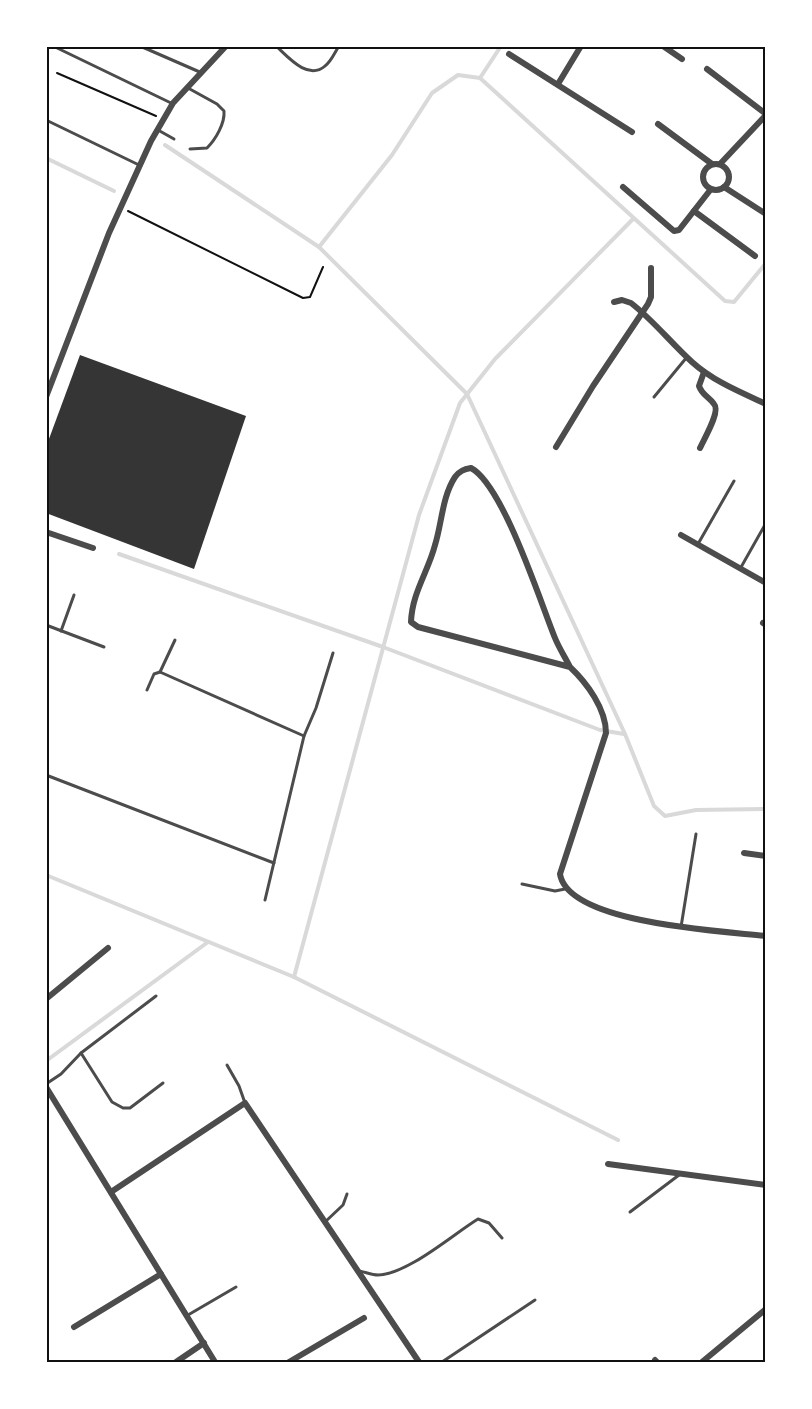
<svg xmlns="http://www.w3.org/2000/svg" width="812" height="1409" viewBox="0 0 812 1409" font-family="Ubuntu,sans-serif">
<style>
.lines{fill:none;stroke-linecap:round;stroke-linejoin:round}
.stream{stroke:#d9d9d9;stroke-width:4}
.building{fill:#353535}
.path{stroke:#111;stroke-width:2}
.service{stroke:#4c4c4c;stroke-width:3}
.minor{stroke:#4c4c4c;stroke-width:6}
.neatline{fill:none;stroke:#111;stroke-width:2}
</style>
<rect width="100%" height="100%" fill="#fff"/>
<g class="lines">
<g class="stream">
<path d="M480 78 725 301 734 302 766 263"/>
<path d="M165 145 319 247 467 394 625 734 654 806 665 816 696 810 766 809"/>
<path d="M46 158 114 191"/>
<path d="M319 247 392 155 432 93 458 75 480 78 501 46"/>
<path d="M119 554 383 647 600 730 624 734"/>
<path d="M46 875 294 977 618 1140"/>
<path d="M294 977 419 515 460 403 495 359 633 219"/>
<path d="M46 1061 208 942"/>
</g>
</g>
<path class="building" d="M80 355 246 416 194 569 46 513V447Z"/>
<g class="lines">
<g class="path">
<path d="M57 73 156 116"/>
<path d="M128 211 303 298 310 297 323 267"/>
</g>
<g class="service">
<path d="M53 46 171 103"/>
<path d="M140 46 202 73"/>
<path d="M276 46C288 57 308 81 325 66 331 62 335 52 339 46"/>
<path d="M188 88 217 104 224 111C225 123 216 139 207 148L190 149"/>
<path d="M46 120 139 165"/>
<path d="M158 130 174 139"/>
<path d="M654 397 687 357"/>
<path d="M698 544 734 481"/>
<path d="M740 569 766 523"/>
<path d="M46 625 104 647"/>
<path d="M61 631 74 595"/>
<path d="M160 672 175 640"/>
<path d="M147 690 154 674 160 672 304 736"/>
<path d="M46 775 274 863"/>
<path d="M522 884 555 891 565 889"/>
<path d="M265 900 304 736 316 708 333 653"/>
<path d="M681 927 696 834"/>
<path d="M81 1053 112 1102 123 1108H130L163 1083"/>
<path d="M227 1065 239 1086 245 1103"/>
<path d="M46 1084 61 1074 81 1053 156 996"/>
<path d="M630 1212 679 1175"/>
<path d="M325 1222 343 1205 347 1194"/>
<path d="M359 1271C365 1272 372 1275 378 1275 408 1274 452 1235 478 1219L489 1223 502 1238"/>
<path d="M188 1315 236 1287"/>
<path d="M442 1362 535 1300"/>
</g>
<g class="minor">
<path d="M663 46 682 59"/>
<path d="M509 54 632 132"/>
<path d="M707 69 766 114"/>
<path d="M558 84 581 46"/>
<path d="M658 124 712 164"/>
<path d="M720 164 766 115"/>
<circle cx="716" cy="177" r="13"/>
<path d="M623 187 674 231 679 230 711 189"/>
<path d="M724 187 766 214"/>
<path d="M694 211 755 256"/>
<path d="M614 302 622 300 631 303C653 320 671 343 692 362 713 381 740 392 766 404"/>
<path d="M46 397 109 233 151 141 173 103 226 46"/>
<path d="M556 447 593 386 648 304 651 297V268"/>
<path d="M700 448C704 439 721 411 714 404 709 397 702 395 699 386L704 372"/>
<path d="M46 532 93 548"/>
<path d="M681 535 766 583"/>
<path d="M763 623 766 625"/>
<path d="M570 667C565 657 559 648 555 638 540 601 503 485 471 468 464 469 459 471 455 477 442 497 442 523 435 545 428 572 412 593 411 622L418 627 570 667C587 683 606 709 606 733L560 874C568 924 723 931 766 936"/>
<path d="M744 853 766 856"/>
<path d="M46 999 108 948"/>
<path d="M46 1087 215 1362"/>
<path d="M608 1164 766 1185"/>
<path d="M111 1192 245 1103 419 1362"/>
<path d="M74 1327 161 1274"/>
<path d="M655 1360 657 1362"/>
<path d="M176 1362 204 1343"/>
<path d="M289 1362 364 1318"/>
<path d="M702 1362 766 1309"/>
</g>
</g>
<rect width="812" height="1409" fill="none" stroke="#ffffff" stroke-width="96"/>
<rect x="48" y="48" width="716" height="1313" class="neatline"/>
</svg>
